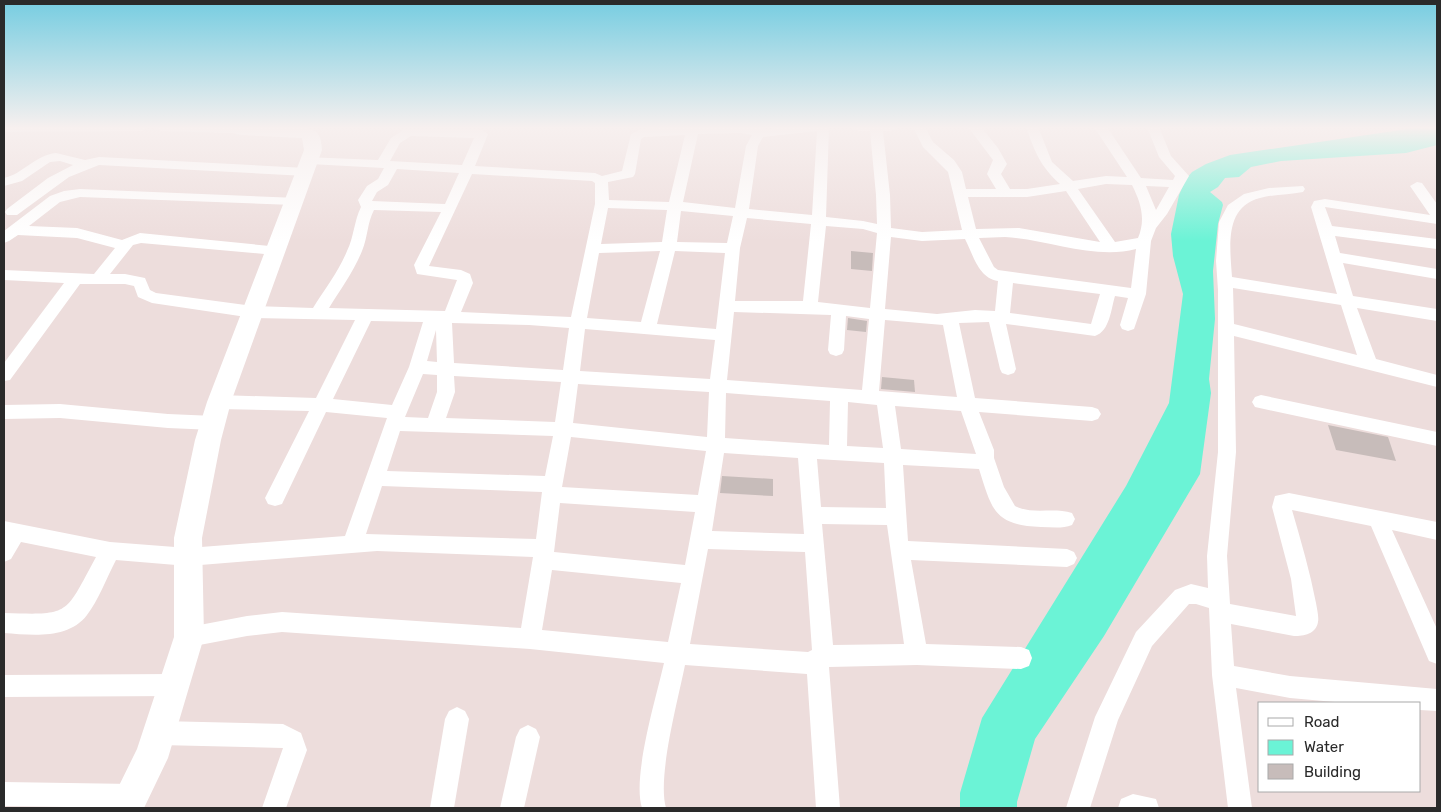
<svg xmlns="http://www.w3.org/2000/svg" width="1441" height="812" viewBox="0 0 1441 812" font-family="Rubik,sans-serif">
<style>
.water{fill:#6bf3d6}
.building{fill:#c7bcba}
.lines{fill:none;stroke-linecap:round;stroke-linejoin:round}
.street{fill:#fff;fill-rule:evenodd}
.secondary{fill:#fff;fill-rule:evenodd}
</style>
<rect width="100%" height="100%" fill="#eddddc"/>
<path class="water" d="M1421 127H1437V145L1406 153 1281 161 1251 167 1239 177 1225 178 1218 187 1210 192 1222 202 1223 205 1218 224 1213 271 1215 319 1209 379 1211 393 1200 474 1104 636 1035 739 1017 802V808H960V793L982 718 1126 486 1169 403 1183 294 1173 256 1171 234 1179 195 1186 179 1192 172 1206 164 1230 155Z"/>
<g class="building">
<path d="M851 251 873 253 872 271 851 269Z"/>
<path d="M848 318 867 321 866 332 847 330Z"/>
<path d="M882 377 914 380 915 392 881 389Z"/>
<path d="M1328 425 1388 437 1396 461 1336 450Z"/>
<path d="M722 476 773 479V496L720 493Z"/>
</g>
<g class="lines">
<g class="street">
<path d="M4 127H148L142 131 4 132Z"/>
<path d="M154 127H235L236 129 230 133 160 131Z"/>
<path d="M684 127H759L762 130 782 127H829L826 217 863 221 877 224 876 195 870 131H858L852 127H897L891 131H883L890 195 891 228 922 232 962 230 948 172 923 147 913 127H925L933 142 954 160 962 172 966 189H996L987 174 993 160 968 127H981L998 148 1007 164 1001 174 1010 189H1027L1060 184C1040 166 1035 152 1026 127H1038L1052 162 1073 181 1106 176 1127 177 1094 127H1107L1141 178 1173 180 1175 176 1159 157 1147 127H1159L1171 156 1189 176 1167 214 1156 228 1151 241 1146 294 1134 329 1128 331 1122 329 1120 325 1128 298 1115 296C1111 309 1110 331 1095 336L1006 324 1016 369 1014 373 1008 375 1002 373 1000 369 989 322 959 323 975 398 1092 407 1098 409 1101 414 1098 419 1092 421 979 412 994 450V458L1004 487 1015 506C1032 515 1054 507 1072 513L1075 519 1072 525C1062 529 1051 527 1041 527 994 525 992 510 979 469L903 465 908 541 1067 549 1074 552 1077 558 1074 564 1067 567 911 560 926 644 1021 647 1029 650 1032 658 1029 666 1021 669 917 665 829 667 840 808H816L807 674 685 665C678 700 657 777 666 808H642C632 777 656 698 664 663L530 649 282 632 247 636 189 647 181 644 178 637 181 630 189 627 247 616 282 612 521 628 533 557 377 551 188 566 116 560C107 577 98 601 87 615 68 640 31 635 4 633V613C71 615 64 616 96 557L21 542 11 559 4 562V521L110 542 188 548 345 536 387 418 326 412 282 504 275 506 268 504 265 498 309 411 219 409 213 407 210 402 213 397 219 395 316 398 355 320 253 318 152 303 138 297 134 286 125 284H80L10 380 4 381V363L64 283 4 280V270L94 274 115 248 77 238 18 235 9 241 4 243V231L50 196 64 191 80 189 298 198 300 201 298 204 293 205 80 197 60 202 29 226 77 228 122 240 140 233 280 247 282 250 280 253 275 255 141 243 133 245 110 274H125L145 278 150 290 156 293 253 306 313 308C324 290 339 271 347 251 354 237 354 221 361 207L358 200 367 186 378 179 384 168 310 164 303 160 305 157 378 160 391 138 405 129 482 130 488 134 475 166 595 173 602 176 622 171 631 134 641 129ZM817 131 812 215 749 209 758 146 763 137ZM740 133 752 135 746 146 735 208 683 202 698 134ZM685 135 669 202 609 200 608 182 633 177 635 174 641 139 644 137ZM411 136 474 138 462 165 390 161 400 143ZM397 169 459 173 445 204 372 201 377 192 388 185ZM472 174 592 181 595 183V204L571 317 461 312 473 283 470 274 461 270 429 266ZM1106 184 1132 185C1141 203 1146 219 1138 238L1115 242 1078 189ZM1146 186 1169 187 1156 210ZM1066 191 1100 242 1019 228 976 229 968 197H1027ZM608 208 667 210 662 242 601 244ZM374 210 441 212 414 265 417 274 457 280 445 311 329 308C340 290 354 271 362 251 368 237 367 223 374 210ZM681 211 733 216 727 243 677 242ZM747 218 811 224 803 301H735L740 248ZM826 226 863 229 877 233 870 308 818 302ZM891 237 922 241 965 239C973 254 978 278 998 281L995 311 975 310 937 314 885 309ZM1005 237C1047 239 1094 260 1136 249L1131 288 998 270 994 267 979 238ZM660 251 641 322 587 318 599 253ZM675 251 725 253 716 329 657 324ZM1013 283 1100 294 1091 324 1010 313ZM734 312 831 315 828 350 830 354 836 356 842 354 844 350 846 316 869 319 862 390 727 380ZM885 320 943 325 957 397 879 391ZM371 321 423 322 409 367 392 405 333 399ZM452 323 529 325 569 328 563 370 454 363ZM585 329 715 340 710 379 580 371ZM436 330 437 362 427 361ZM423 374 437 375V392L428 418 405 417ZM454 376 561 382 555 422 446 418 455 392ZM578 384 709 392 707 437 573 423ZM726 393 830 401 829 445 725 438ZM848 402 877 405 883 448 847 446ZM895 406 961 411 976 454 901 449ZM400 431 553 436 545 476 387 471ZM571 437 706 451 698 495 562 487ZM724 453 798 458 804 534 712 531ZM817 459 884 463 886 508 821 507ZM382 486 542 492 536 539 366 534ZM560 503 695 512 685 565 554 552ZM822 524 887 525 904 644 833 645ZM708 549 805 552 812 650 808 652 690 644ZM552 570 681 583 668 642 542 630Z"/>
<path d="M56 153 85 160 99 157 306 168 313 172 306 176 99 165 69 177 17 215H7L5 212 7 209 48 178 73 165 60 161 50 162 22 181 4 186V178C23 174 35 155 56 153Z"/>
<path d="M1417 182 1422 183 1437 204V224L1325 207 1332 226 1437 239V249L1335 236 1340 253 1437 269V279L1343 263 1353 296 1437 309V321L1357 308 1376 359 1437 375V387L1234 336 1236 452 1227 556 1230 604 1296 616 1291 579 1272 507 1275 496 1289 493 1437 522V540L1392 530 1437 629V664L1429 661 1371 526 1292 510C1301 541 1310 572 1316 603 1317 609 1319 617 1318 622 1316 634 1304 636 1294 636L1231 624 1234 666 1290 676 1437 689V711L1420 710V703H1346L1290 698 1236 688 1252 808H1228L1212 675 1209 608 1196 604H1189L1152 646 1118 720 1090 808H1066L1095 717 1136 632 1175 590 1191 584 1208 588 1207 556 1218 452V290L1216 261 1219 222 1228 205 1244 194 1269 188 1303 186 1305 189 1303 192C1289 195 1274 194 1260 198 1224 207 1230 247 1232 277L1337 294 1311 207 1314 201 1325 199 1430 215 1410 186ZM1233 288 1341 305 1357 355 1234 324Z"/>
<path d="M1261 395 1437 432V446L1255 407 1252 402 1255 397Z"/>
<path d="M60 404 168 414 214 416 220 418 223 423 220 428 214 430 168 428 60 418 4 419V405Z"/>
<path d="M174 674 182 677 185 685 182 693 174 696 4 697V675Z"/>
<path d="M457 707 465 711 469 719 454 808H430L445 719 449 711Z"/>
<path d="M160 721 283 724 301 733 307 750 286 808H262L283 748 160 745 152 741 148 733 152 725Z"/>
<path d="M528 725 536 729 540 737 524 808H500L516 737 520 729Z"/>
<path d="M4 782 133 784 142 787 145 796 142 805 133 808 4 806Z"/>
<path d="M1133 794 1156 799 1159 808H1118L1121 799Z"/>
</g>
<path class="secondary" d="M220 127 306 128C320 131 321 137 322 150L231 402 221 440 202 538 204 637 168 758 144 808H108L137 749 174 637V538L195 440 207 402 304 150 302 138 241 135 223 131Z"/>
</g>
<linearGradient id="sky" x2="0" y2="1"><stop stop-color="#76cde1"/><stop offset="0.53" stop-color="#f7f0ef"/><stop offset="1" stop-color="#f7f0ef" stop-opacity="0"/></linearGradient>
<rect width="1441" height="241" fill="url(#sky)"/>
<rect width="1441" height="812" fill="none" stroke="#2a2a2a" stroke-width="10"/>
<rect x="1258" y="702" width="162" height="90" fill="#ffffff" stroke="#aaaaaa"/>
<rect x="1268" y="718" width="25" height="8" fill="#ffffff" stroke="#aaaaaa"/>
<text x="1304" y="727" font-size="15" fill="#2a2a2a">Road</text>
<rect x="1268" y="740" width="25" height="15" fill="#6bf3d6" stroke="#aaaaaa"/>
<text x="1304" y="752" font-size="15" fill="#2a2a2a">Water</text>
<rect x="1268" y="764" width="25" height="15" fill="#c7bcba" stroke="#aaaaaa"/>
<text x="1304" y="777" font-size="15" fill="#2a2a2a">Building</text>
</svg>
